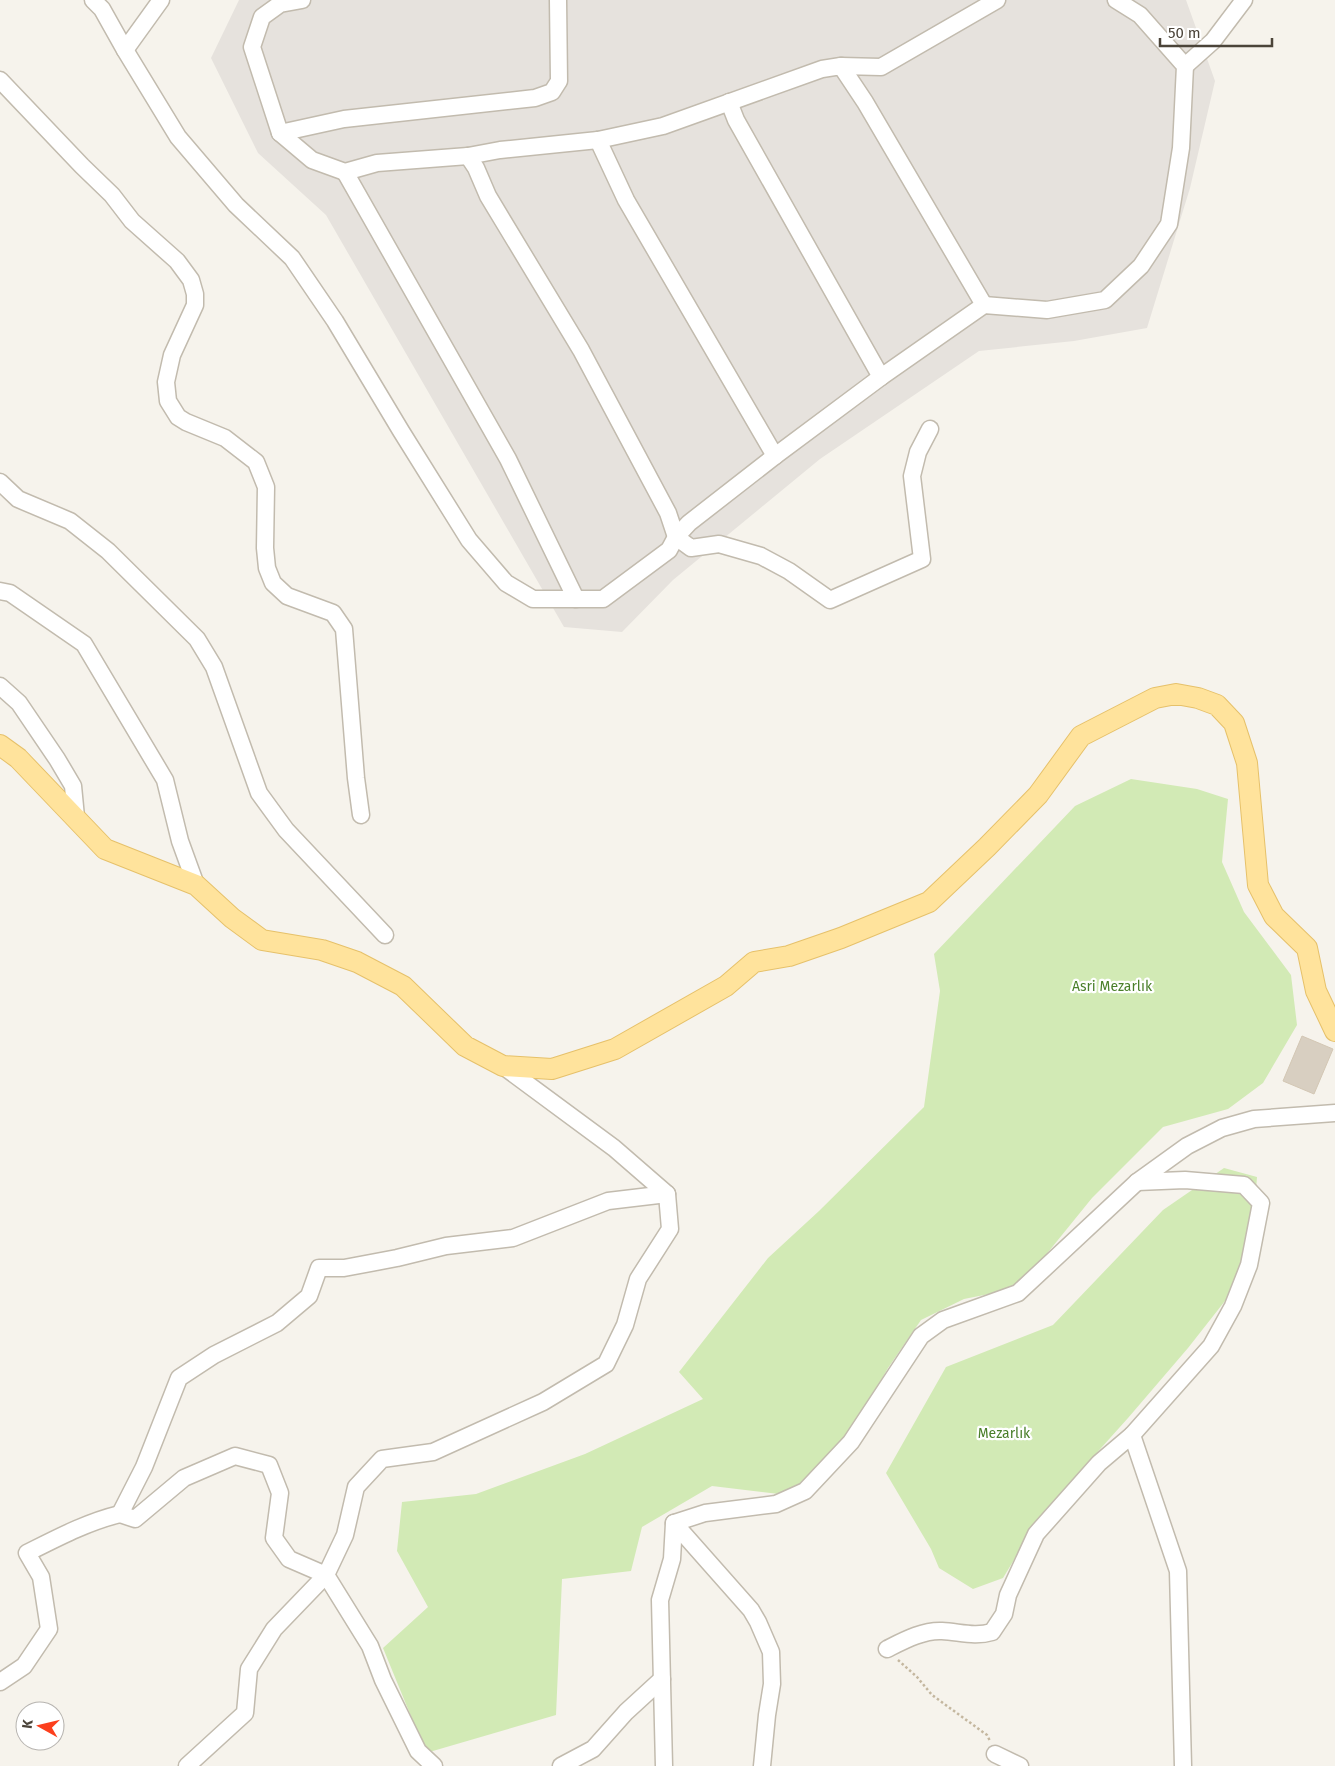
<svg xmlns="http://www.w3.org/2000/svg" width="1335" height="1766" viewBox="0 0 1335 1766" font-family="'Fira Sans',sans-serif">
<style>
.industrial{fill:#e6e2dd}
.green{fill:#d2eab5}
.building{fill:#d8cfc1;stroke:#d3c7b4}
.lines{fill:none;stroke-linecap:round;stroke-linejoin:round}
.minor-casing{stroke:#c2bbae;stroke-width:19}
.major-casing{stroke:#e6c16a;stroke-width:22}
.path{stroke:#c4b79f;stroke-width:2.5;stroke-dasharray:2.5 2.5;stroke-linecap:butt}
.minor{stroke:#fff;stroke-width:16}
.major{stroke:#ffe39c;stroke-width:20}
.labels{text-anchor:middle;dominant-baseline:central;stroke-width:4.5;stroke-linejoin:round;paint-order:stroke}
.park-label{font-size:14px;fill:#4a7f2a;stroke:#fff}
</style>
<rect width="100%" height="100%" fill="#f6f3ec"/>
<path class="industrial" d="M239 0H1186L1215 81 1190 188 1147 328 1074 341 979 351 820 459 673 580 622 632 564 627 326 215 258 153 211 58Z"/>
<g class="green">
<path d="M1131 779 1197 789 1228 799 1222 862 1244 912 1291 975 1297 1025 1263 1083 1228 1109 1163 1127 1092 1198 1019 1288 964 1299 921 1320 888 1368 847 1440 806 1481 779 1494 712 1486 642 1527 631 1571 562 1579 556 1715 426 1753 383 1648 428 1607 397 1551 402 1502 476 1494 585 1454 703 1399 679 1372 768 1258 819 1211 924 1107 940 991 934 954 1075 806Z"/>
<path d="M1224 1168 1257 1177 1253 1229 1232 1292 1188 1348 1128 1418 1041 1515 1003 1578 973 1589 939 1568 931 1549 886 1473 946 1367 1053 1325 1163 1210Z"/>
</g>
<path class="building" d="M1302 1036 1333 1049 1314 1094 1283 1081Z"/>
<g class="lines">
<defs>
<g id="minor">
<path d="M93 0 102 9 125 50 178 137 236 205 292 258 335 321 401 431 469 540 506 583 533 599H603L669 550 676 537 689 523 775 456 881 377 984 305 1047 310 1105 300 1141 266 1169 224 1181 148 1185 66 1140 15 1116 0"/>
<path d="M302 0 280 4 262 17 252 47 280 133 312 160 345 172 377 163 468 156 500 150 598 140 663 126 822 69 841 66 865 102 984 305"/>
<path d="M125 50 161 0"/>
<path d="M841 66 881 67 997 0"/>
<path d="M1185 66 1213 41 1244 0"/>
<path d="M0 80 82 166 112 195 132 221 177 261 191 280 195 294V305L172 355 166 382 168 401 178 417 186 422 225 438 256 462 266 487 265 548 267 568 273 583 287 596 333 613 344 629 356 778 361 815"/>
<path d="M729 102 736 120 881 377"/>
<path d="M280 133 344 119 535 98 552 92 559 81 558 0"/>
<path d="M598 140 626 200 775 456"/>
<path d="M468 156 476 168 488 196 581 350 668 513 676 537 691 548 719 544 761 556 789 571 830 600 922 559 912 476 918 452 930 429"/>
<path d="M345 172 508 459 576 599"/>
<path d="M0 482 18 499 70 521 108 551 197 639 214 667 259 793 286 830 385 935"/>
<path d="M0 591 10 593 84 644 165 780 180 841 196 885"/>
<path d="M0 686 19 703 57 759 73 786 76 817"/>
<path d="M1132 1435 1178 1571 1183 1766"/>
<path d="M674 1523 751 1610 758 1622 771 1652 772 1684 767 1715 762 1766"/>
<path d="M887 1649C903 1641 923 1630 942 1631 960 1632 975 1637 992 1632L1004 1614 1008 1595 1036 1534 1099 1463 1132 1435 1211 1346 1233 1306 1249 1265 1261 1203 1244 1185 1185 1180 1137 1182"/>
<path d="M0 1682 24 1666 49 1629 41 1577 27 1553C57 1538 87 1522 120 1514"/>
<path d="M995 1754 1020 1766"/>
<path d="M187 1766 245 1713 249 1669 274 1629 326 1575 345 1535 356 1487 382 1459 433 1452 543 1402 606 1364 625 1325 638 1279 670 1229 667 1194 614 1148 503 1066"/>
<path d="M434 1766 418 1751 383 1680 370 1646 326 1575 289 1559 274 1538 280 1493 269 1465 235 1456 184 1478 135 1519 120 1514 144 1467 179 1378 214 1355 277 1323 309 1296 319 1268H344L397 1258 446 1246 513 1238 608 1201 667 1194"/>
<path d="M561 1766 593 1749 626 1712 662 1679"/>
<path d="M664 1766 660 1600 672 1559 674 1523 705 1513 776 1504 805 1491 851 1442 921 1336 943 1320 1018 1293 1137 1182 1187 1146 1222 1128 1254 1119 1335 1113"/>
</g>
<path id="major" d="M0 745 18 758 105 849 196 885 232 918 262 940 322 950 357 962 403 986 465 1046 503 1066 552 1069 615 1049 726 986 754 962 789 956 841 938 929 902 987 847 1038 795 1081 736 1155 698 1176 694 1198 698 1217 705 1234 723 1247 763 1258 885 1274 916 1307 948 1316 991 1335 1031"/>
</defs>
<use href="#minor" class="minor-casing"/>
<use href="#major" class="major-casing"/>
<path class="path" d="M898 1660 917 1677 932 1695 987 1735 990 1741"/>
<use href="#minor" class="minor"/>
<use href="#major" class="major"/>
</g>
<g class="labels">
<g class="park-label">
<text x="1112" y="986">Asri Mezarlık</text>
<text x="1004" y="1433">Mezarlık</text>
</g>
</g>
<g transform="translate(40 1726) rotate(278)"><circle r="24" fill="#ffffff" stroke="#b7b4b0"/>
<path d="M0-4L9 19L0 12L-9 19Z" fill="#fc3f1d"/>
<text y="-8" font-size="14" font-weight="bold" text-anchor="middle" fill="#4b4439">K</text>
</g>
<path d="M1160 38v8h112v-8" fill="none" stroke="#4b4439" stroke-width="2.5"/>
<text x="1168" y="38" font-size="15" fill="#4b4439" stroke="#ffffff" stroke-width="4" paint-order="stroke">50 m</text>
</svg>
